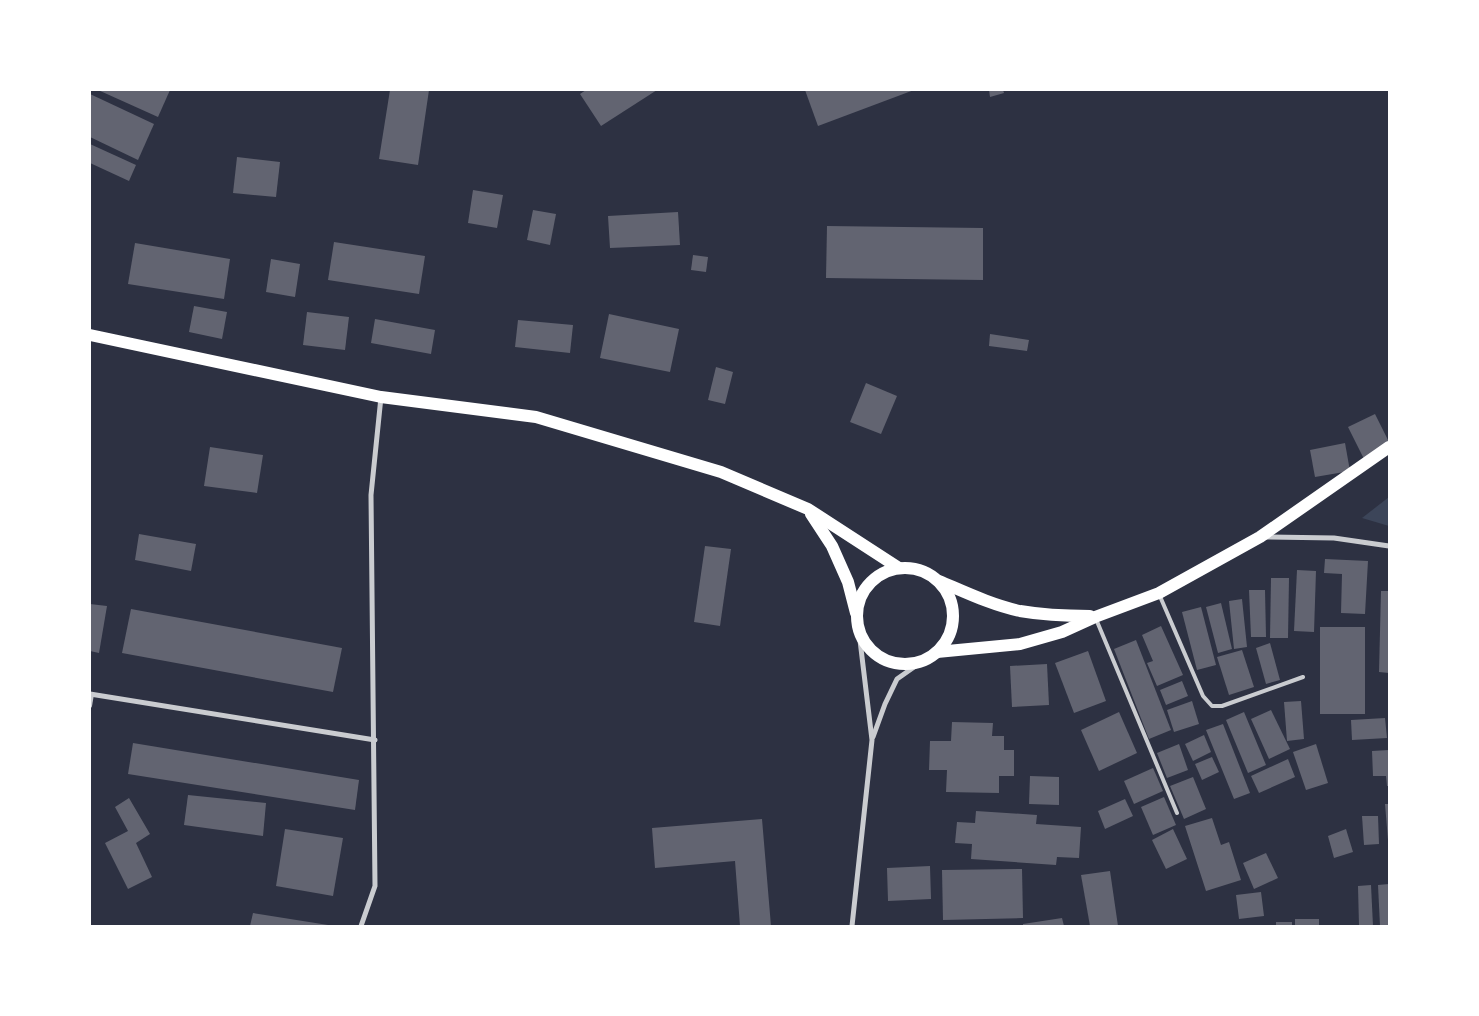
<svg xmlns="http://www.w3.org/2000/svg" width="1479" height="1016" viewBox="0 0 1479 1016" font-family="Helvetica,sans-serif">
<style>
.green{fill:#3c4559}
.building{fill:#626471}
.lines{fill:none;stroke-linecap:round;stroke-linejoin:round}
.service{stroke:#caccd0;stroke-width:4}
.minor{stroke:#caccd0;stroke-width:5}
.primary{stroke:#fff;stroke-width:12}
</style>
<rect width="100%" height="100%" fill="#2d3142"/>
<path class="green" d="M1389 497V526L1362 518Z"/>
<g class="building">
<path d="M98 90H170L158 117Z"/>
<path d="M390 90H429L418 165 379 159Z"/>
<path d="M586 90H657L601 126 580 94Z"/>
<path d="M805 90H914L818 126Z"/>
<path d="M989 90H1003L1004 93 990 97Z"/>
<path d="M90 94 154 124 138 160 90 137Z"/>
<path d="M90 144 136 165 129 181 90 163Z"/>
<path d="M237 157 280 162 276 197 233 193Z"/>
<path d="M473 190 503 195 497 228 468 223Z"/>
<path d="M533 210 556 214 550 245 527 240Z"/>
<path d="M678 212 680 245 610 248 608 216Z"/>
<path d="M827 226 983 228V280L826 278Z"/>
<path d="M334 242 425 256 419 294 328 280Z"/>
<path d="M135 243 230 259 224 299 128 284Z"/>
<path d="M693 255 708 257 706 272 691 270Z"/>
<path d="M271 259 300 264 295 297 266 292Z"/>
<path d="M194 306 227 312 222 339 189 332Z"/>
<path d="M307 312 349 317 345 350 303 345Z"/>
<path d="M609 314 679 329 670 372 600 358Z"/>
<path d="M375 319 435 330 431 354 371 343Z"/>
<path d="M518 320 573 325 570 353 515 347Z"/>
<path d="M990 334 1029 340 1027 351 989 346Z"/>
<path d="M716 367 733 372 725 404 708 400Z"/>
<path d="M866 383 897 396 881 434 850 422Z"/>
<path d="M1375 414 1389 442 1364 459 1348 427Z"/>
<path d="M1345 443 1350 471 1315 477 1310 450Z"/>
<path d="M210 447 263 455 257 493 204 486Z"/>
<path d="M139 534 196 544 191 571 135 560Z"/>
<path d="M705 546 731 549 720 626 694 622Z"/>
<path d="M1325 559 1368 561 1365 614 1341 613 1342 574 1324 573Z"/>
<path d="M1297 570 1316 571 1314 632 1294 631Z"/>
<path d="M1271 578H1289L1288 638H1270Z"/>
<path d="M1249 590H1265L1266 637H1251Z"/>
<path d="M1381 591H1389V673L1379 672Z"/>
<path d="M1242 599 1247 647 1234 649 1229 601Z"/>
<path d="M1221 603 1232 649 1218 653 1206 607Z"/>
<path d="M90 604 107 606 99 653 90 651Z"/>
<path d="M1201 607 1216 665 1197 670 1182 612Z"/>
<path d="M131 609 342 648 333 692 122 653Z"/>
<path d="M1161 626 1183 675 1157 686 1147 663 1153 661 1142 635Z"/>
<rect x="1320" y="627" width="45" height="87"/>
<path d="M1136 640 1171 730 1149 739 1114 649Z"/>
<path d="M1270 643 1280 680 1266 684 1256 648Z"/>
<path d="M1242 650 1254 687 1229 695 1217 657Z"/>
<path d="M1088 651 1106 701 1074 713 1055 663Z"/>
<path d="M1047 664 1049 705 1012 707 1010 666Z"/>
<path d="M1182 681 1188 696 1166 705 1160 690Z"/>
<path d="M1192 701 1199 724 1174 732 1167 710Z"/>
<path d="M1301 701 1304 739 1287 741 1284 702Z"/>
<path d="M1271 710 1290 749 1269 759 1251 719Z"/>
<path d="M1119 712 1137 753 1099 771 1081 730Z"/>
<path d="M1244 712 1266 765 1248 773 1226 720Z"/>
<path d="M1385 718 1387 738 1352 740 1351 720Z"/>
<path d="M952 722 993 723 992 736H1004V750H1014V776H999V793L946 792 947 770H929L930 741H951Z"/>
<path d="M1223 724 1250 793 1234 799 1206 730Z"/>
<path d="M1204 735 1211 752 1193 761 1185 744Z"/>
<path d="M133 743 359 780 355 810 128 774Z"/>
<path d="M1179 744 1188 770 1167 778 1157 753Z"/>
<path d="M1316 744 1328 783 1306 790 1293 752Z"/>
<path d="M1389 750V786H1387L1386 776H1373L1372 751Z"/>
<path d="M1212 757 1219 772 1202 780 1195 764Z"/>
<path d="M1288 759 1295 777 1259 793 1251 776Z"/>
<path d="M1153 768 1163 791 1134 804 1124 781Z"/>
<path d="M1030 776 1059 777V805L1029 804Z"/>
<path d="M1193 777 1206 809 1184 819 1170 786Z"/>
<path d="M188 795 266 803 263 836 184 825Z"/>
<path d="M1164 797 1176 825 1153 835 1141 807Z"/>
<path d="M129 798 150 834 136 843 152 877 128 889 105 843 128 831 115 807Z"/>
<path d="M1125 799 1133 816 1105 829 1098 811Z"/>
<path d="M1385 804H1389V840H1388Z"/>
<path d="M976 811 1037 815 1036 824 1081 827 1079 858 1057 857 1056 865 971 859 972 844 955 843 957 822 975 823Z"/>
<path d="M1362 816H1378L1379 844 1364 845Z"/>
<path d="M1212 818 1221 845 1229 842 1241 880 1206 891 1185 826Z"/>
<path d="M762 819 771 926H740L735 861 655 868 652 828Z"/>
<path d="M285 829 343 838 333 896 276 886Z"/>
<path d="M1173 829 1187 859 1166 869 1152 840Z"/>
<path d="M1346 829 1353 852 1334 858 1328 836Z"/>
<path d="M1266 853 1278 878 1254 889 1243 863Z"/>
<path d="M930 866 931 899 888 901 887 868Z"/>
<path d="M1022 869 1023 918 943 920 942 870Z"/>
<path d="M1110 871 1118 926H1090L1081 875Z"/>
<path d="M1389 884V926H1380L1378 885Z"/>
<path d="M1371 885 1373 926H1359L1358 886Z"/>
<path d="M1261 892 1264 916 1239 919 1236 895Z"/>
<path d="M253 913 328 925 327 926H250Z"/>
<path d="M1062 918 1064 926H1023V924Z"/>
<rect x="1295" y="919" width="24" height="7"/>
<rect x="1276" y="922" width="16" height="4"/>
</g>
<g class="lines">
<g class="service">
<path d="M1159 594 1203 696 1212 706H1222L1303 677"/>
<path d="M1096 619 1177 813"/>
<path d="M90 706 92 694"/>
</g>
<g class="minor">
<path d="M1265 537 1334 538 1389 546"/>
<path d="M90 694 375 740"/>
<path d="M873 737 885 704 897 679 924 660"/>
<path d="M361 926 375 886 371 495 381 397"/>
<path d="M852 926 872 740 859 632"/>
</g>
<g class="primary">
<path d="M90 335 381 397 536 417 721 472 808 509 899 568"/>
<path d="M811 514 832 546 848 582 856 613"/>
<circle cx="905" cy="616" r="48"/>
<path d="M939 581C965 592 992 605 1020 611 1043 615 1067 616 1090 616"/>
<path d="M937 652 1020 644 1062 632 1095 617 1159 593 1260 537 1389 447"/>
</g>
</g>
<rect width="1479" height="1016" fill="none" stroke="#ffffff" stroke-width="182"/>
</svg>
